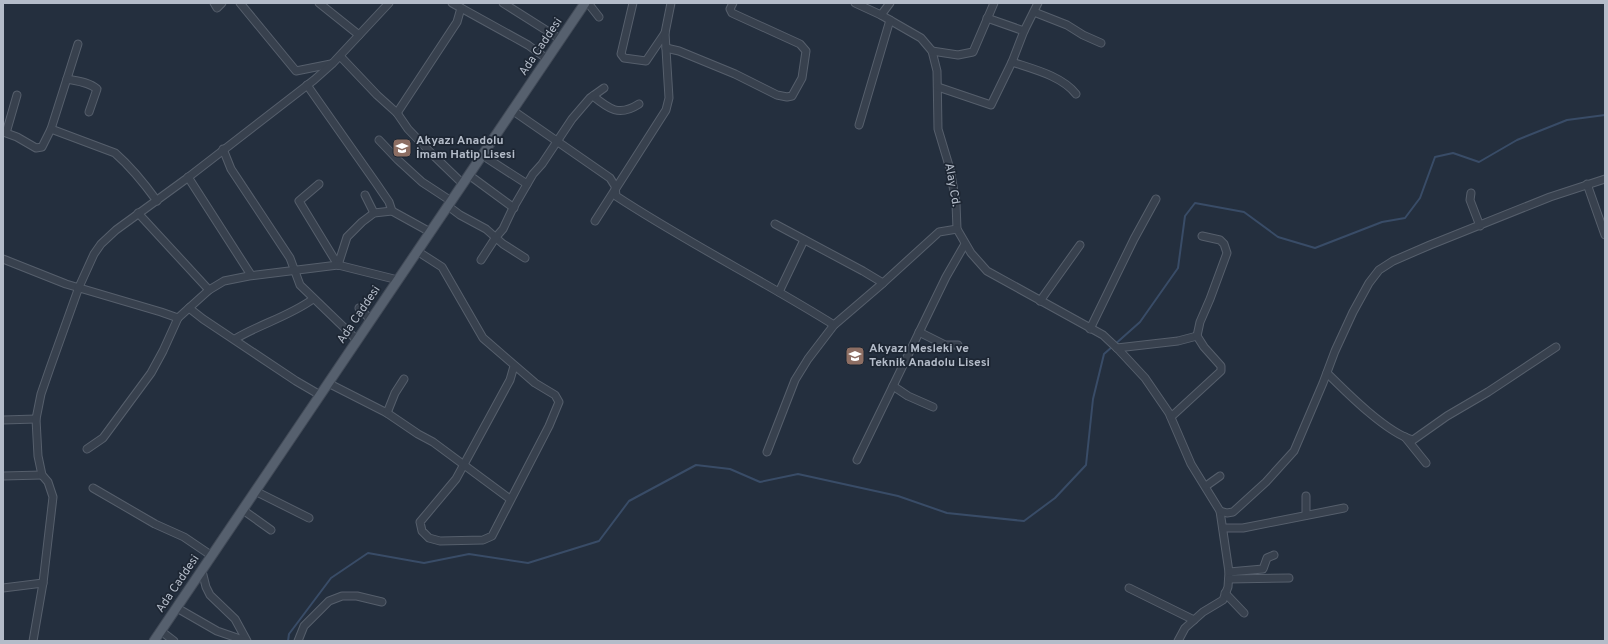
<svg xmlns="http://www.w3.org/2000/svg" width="1608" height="644" viewBox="0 0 1608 644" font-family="Overpass,sans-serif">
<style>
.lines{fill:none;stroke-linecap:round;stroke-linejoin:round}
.stream{stroke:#394c67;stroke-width:2}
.minor-casing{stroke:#565f6c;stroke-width:9}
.major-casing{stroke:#414a57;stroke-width:11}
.minor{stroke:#38414e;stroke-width:7}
.major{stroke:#56606e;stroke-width:9}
.labels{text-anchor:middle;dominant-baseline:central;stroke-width:3.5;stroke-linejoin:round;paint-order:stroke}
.street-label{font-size:12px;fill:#b4bcc9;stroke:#1d2633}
.poi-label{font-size:12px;font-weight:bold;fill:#b4bcc9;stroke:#1d2633;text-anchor:start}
</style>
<rect width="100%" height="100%" fill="#242f3e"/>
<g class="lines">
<path class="stream" d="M288 641 289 634 331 578 368 553 424 563 469 554 528 563 599 541 629 501 696 465 730 469 760 482 798 474 898 496 947 513 1024 521 1055 498 1086 465 1093 399 1104 354 1140 322 1178 268 1185 216 1195 203 1244 212 1278 237 1315 248 1382 222 1405 218 1420 198 1435 157 1453 153 1479 162 1517 140 1567 120 1605 115"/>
<defs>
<g id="minor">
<path d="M214 3 217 8 222 3"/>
<path d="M240 3 296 71 331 64"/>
<path d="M319 3 359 35"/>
<path d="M452 3 528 45 547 59"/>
<path d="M503 3 560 39"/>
<path d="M588 3 599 17"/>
<path d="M633 3 621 54 624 58 646 61 665 33"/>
<path d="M855 3 881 15 921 38 932 51 937 71 938 129 950 169 956 203 957 229 971 253 987 271 1103 335 1119 350 1145 378 1169 413 1191 464 1220 511 1229 572 1228 587 1223 600 1203 612 1185 628 1178 641"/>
<path d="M1034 12 1067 25 1083 35 1101 43"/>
<path d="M881 15 890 3"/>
<path d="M987 18 1024 31"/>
<path d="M78 44 51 129 115 153C131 167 144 183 157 201"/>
<path d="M666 48 679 51 735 74 777 95 787 97 792 96 802 78 806 51 800 44 732 13 730 9 733 3"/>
<path d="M932 51 958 55 973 52 994 3"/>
<path d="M340 56 377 95 397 113 408 129 433 155 463 184"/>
<path d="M1012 62C1033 69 1062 76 1076 94"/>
<path d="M67 79C77 81 89 82 97 89L89 112"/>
<path d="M307 85 376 183 389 202 392 211"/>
<path d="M938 87 991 105 1012 62 1024 31 1038 3"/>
<path d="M17 95 6 133 17 137 36 148 42 147 51 129"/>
<path d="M593 96C609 109 619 117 639 104"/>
<path d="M512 110 610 178 615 186 616 196C686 242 762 280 834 325"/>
<path d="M397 113 457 22 461 8"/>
<path d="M859 125 890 20"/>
<path d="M379 140 398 160 422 182 451 201"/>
<path d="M223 149 231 169 290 258 300 285 357 340"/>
<path d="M482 155 527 184"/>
<path d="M469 175 514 208"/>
<path d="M188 177 251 275"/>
<path d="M319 184 299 201 338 265"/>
<path d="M1587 184 1605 235"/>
<path d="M1471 193 1470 200 1480 226"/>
<path d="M365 195 374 213"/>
<path d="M448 206 460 215 486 229 503 244 525 258"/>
<path d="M138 213 209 290"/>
<path d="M595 221 666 110 669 98 665 33 671 3"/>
<path d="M775 224 863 271 883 283"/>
<path d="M417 251 442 267 483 338 535 383 555 395 559 402 549 426 492 536 483 540 440 541 429 538 422 531 420 522 456 479 510 380 514 366"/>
<path d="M3 259 66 284 161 312 178 318 189 308 203 319 296 381 320 395"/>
<path d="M481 260 496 237 503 229 512 210 533 174 542 164 572 119 590 98 604 88"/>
<path d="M338 265 347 237 362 222 374 213 392 211 430 232"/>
<path d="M779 292 804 240"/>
<path d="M1040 301 1080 245"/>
<path d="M189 308 209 290 224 281 249 276 338 265 398 280"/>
<path d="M359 308 371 320"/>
<path d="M1090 329 1134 239 1156 199"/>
<path d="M919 332 945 345H958"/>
<path d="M235 339C260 324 290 316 313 299"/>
<path d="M1117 348 1178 341 1197 336"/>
<path d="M1327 373C1347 393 1387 433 1413 440L1447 416 1488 392 1556 347"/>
<path d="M328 383 387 413 418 434 433 442 510 499"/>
<path d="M893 386 908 396 933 407"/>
<path d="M387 413 395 393 404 379"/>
<path d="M1171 417 1221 371V366L1204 347 1197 336 1200 322 1210 299 1227 253 1224 244 1220 240 1202 236"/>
<path d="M3 420 36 419"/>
<path d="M1405 437 1426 463"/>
<path d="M87 449 103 438 151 373 163 351 178 318"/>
<path d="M767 452 795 380 808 359 834 325 883 283 939 232 957 229"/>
<path d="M857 460 946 277 965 244"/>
<path d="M3 476 42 475"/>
<path d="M1206 486 1220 476"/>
<path d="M93 488 155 524 184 537 212 556"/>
<path d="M255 491 309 518"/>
<path d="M1306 496V515"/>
<path d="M243 510 271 530"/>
<path d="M1220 511 1227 513 1233 512 1266 482 1294 451 1323 383 1335 351 1353 312 1369 283 1379 270 1393 261 1430 245 1550 197 1605 179"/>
<path d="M1223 528H1243L1344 508"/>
<path d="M202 571 206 587 210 595 235 619 247 641"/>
<path d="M1229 572 1263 569 1267 558 1274 555"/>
<path d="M1229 579 1289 578"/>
<path d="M3 588 43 583"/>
<path d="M1129 588 1194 620"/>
<path d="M1225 593 1244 613"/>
<path d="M177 608 217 631 246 641"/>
<path d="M161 631 174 641"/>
<path d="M33 641 43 583 53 497 48 482 42 475 38 456 36 419 41 394 50 368 79 287 94 254 101 244 116 230 186 179 314 80 332 64 389 3"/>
<path d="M298 641 304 626 329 601 342 596H357L382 602"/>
</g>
<path id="major" d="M154 641 585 3"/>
</defs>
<use href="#minor" class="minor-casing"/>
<use href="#major" class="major-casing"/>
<use href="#minor" class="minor"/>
<use href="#major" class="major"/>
</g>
<defs>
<symbol id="school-square" viewBox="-11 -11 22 22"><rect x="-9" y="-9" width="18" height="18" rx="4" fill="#8d6e63" stroke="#1d2633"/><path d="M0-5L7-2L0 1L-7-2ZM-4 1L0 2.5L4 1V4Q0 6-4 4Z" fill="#fff"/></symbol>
</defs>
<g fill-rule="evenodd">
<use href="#school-square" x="391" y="137" width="22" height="22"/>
<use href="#school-square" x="844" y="345" width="22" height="22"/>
</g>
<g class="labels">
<g class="street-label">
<text transform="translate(541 47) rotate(-56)">Ada Caddesi</text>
<text transform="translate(952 185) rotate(80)">Alay Cd.</text>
<text transform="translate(359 315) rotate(-56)">Ada Caddesi</text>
<text transform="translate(178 584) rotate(-56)">Ada Caddesi</text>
</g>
<g class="poi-label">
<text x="416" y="141">Akyazı Anadolu<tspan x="416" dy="14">İmam Hatip Lisesi</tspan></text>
<text x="869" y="349">Akyazı Mesleki ve<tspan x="869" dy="14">Teknik Anadolu Lisesi</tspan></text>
</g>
</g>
<rect width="1608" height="644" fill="none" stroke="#b4bcc9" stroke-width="8"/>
</svg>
